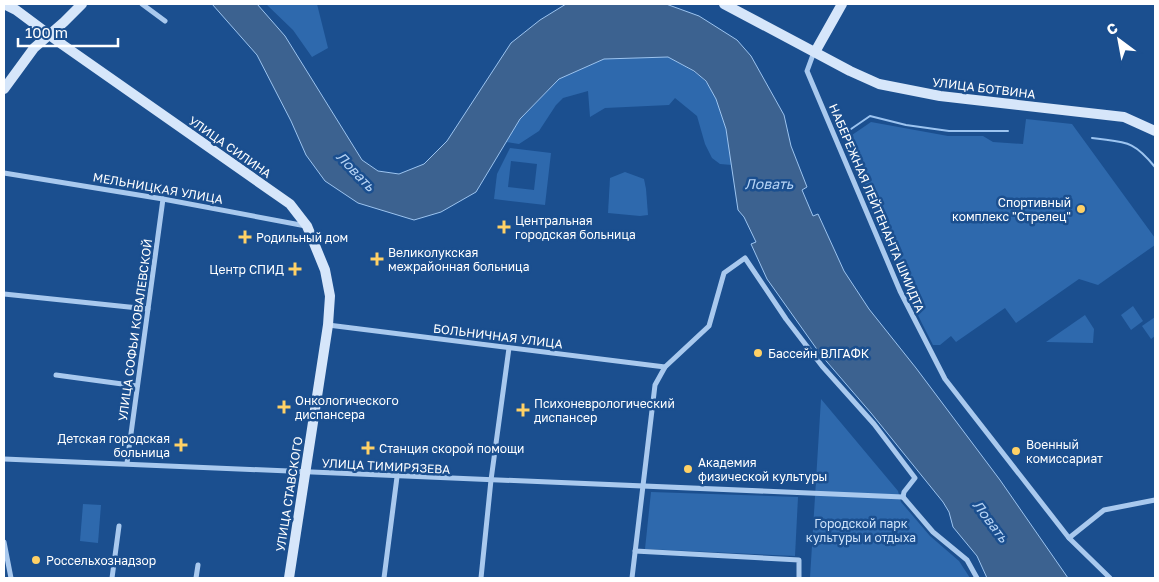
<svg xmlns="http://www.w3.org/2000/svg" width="1159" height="582" viewBox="0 0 1159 582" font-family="'Golos Text',sans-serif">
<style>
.green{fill:#2e69ad;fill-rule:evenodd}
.water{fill:#3c6290;stroke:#9cc4f0}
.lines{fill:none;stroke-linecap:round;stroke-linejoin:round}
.stream{stroke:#9cc4f0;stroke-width:2}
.street{stroke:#a9c9ee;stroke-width:5}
.secondary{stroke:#d6e6fa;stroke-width:10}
.poi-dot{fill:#ffd166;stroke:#1b4f8f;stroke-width:2}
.labels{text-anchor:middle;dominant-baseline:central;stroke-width:5;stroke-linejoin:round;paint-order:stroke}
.street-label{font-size:12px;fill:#fff;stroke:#1b4f8f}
.poi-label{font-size:12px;fill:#fff;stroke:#1b4f8f;text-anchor:start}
.park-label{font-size:12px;fill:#cfe3fa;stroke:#1b4f8f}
.water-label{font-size:14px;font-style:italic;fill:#b5d3f5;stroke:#1b4f8f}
</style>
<rect width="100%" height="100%" fill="#1b4f8f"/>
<g class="green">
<path d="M266 4H317L328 48 312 57 293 30Z"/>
<path d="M668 57C680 64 694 70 704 80 723 99 728 139 732 165L720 164 712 158 705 144 697 116 675 98 669 105 605 108 590 117 588 91 563 98 556 105 539 131 519 144 506 142 520 119 559 79 604 59Z"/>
<path d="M1026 119 1072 124 1155 238V245L1098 285 1079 279 1016 323 1005 308 956 342 951 336 940 345H933C900 281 871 216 847 147L852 135 871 122 948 136H983L993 142 1023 144Z"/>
<path d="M510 148 551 153 545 205 494 199 497 174ZM511 161 537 164 534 190 508 187Z"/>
<path d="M625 172 644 179 646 189 648 215 640 216 608 213 610 178Z"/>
<path d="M1133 306 1143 321 1131 330 1121 315Z"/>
<path d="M1085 315 1094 329 1093 343 1046 342Z"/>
<path d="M1155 317V336L1151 339 1142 326Z"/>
<path d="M821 399 898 491 901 502 930 536 959 561 970 578H810Z"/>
<path d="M651 492 798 497 795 556 645 549Z"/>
<path d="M83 504 101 505 98 543 80 541Z"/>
</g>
<path class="water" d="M212 4H257L285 36 362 160 378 171 399 174 424 164 447 141 511 43 540 20 566 4H666L699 16 737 40 751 56 784 115 791 146 807 187 802 190 813 216 818 214 844 271 869 309 916 368 1000 480 1068 578H987L977 556 953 527 949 512 943 502 871 413 821 355 767 279 751 244 756 242 744 217 738 210 726 129 716 99 706 81 694 71 668 57 604 59 559 79 520 119 476 192 441 212 414 220 358 203 325 181 306 155 291 121 257 55Z"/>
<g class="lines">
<g class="stream">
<path d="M851 129 870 116 906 125 949 131H1008"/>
<path d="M1092 138C1126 143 1132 139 1155 167"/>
</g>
<g class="street">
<path d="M142 4 165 21"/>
<path d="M814 52 807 71 900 291 945 379 1069 538 1110 578"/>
<path d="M4 173 163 199 306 226"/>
<path d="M4 294 148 309"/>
<path d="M328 325 665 367"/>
<path d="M56 375 137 386"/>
<path d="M4 459 903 497"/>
<path d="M127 463 163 199"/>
<path d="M903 497 933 532 967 560 977 578"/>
<path d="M1069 538 1104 510 1155 500"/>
<path d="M4 542 11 578"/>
<path d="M635 551 799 560V578"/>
<path d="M112 578 119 526"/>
<path d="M196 578 198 565"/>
<path d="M384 578 397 477"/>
<path d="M481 578 491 480 509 348"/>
<path d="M632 578 655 385 665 367 709 326 724 273 745 258 786 319 822 366 874 424 915 478 904 492 903 497"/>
</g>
<g class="secondary">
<path d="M4 4 16 10 63 45 290 204 307 226 325 270 330 296 328 325 289 578"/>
<path d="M724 4 850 71 879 84 940 96 1124 117 1155 131"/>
<path d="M815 52 842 4"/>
<path d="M4 89 34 48 64 22 82 4"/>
</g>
</g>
<g class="poi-dot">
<circle cx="1081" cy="209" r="5"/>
<path d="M501.5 219.5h5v5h5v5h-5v5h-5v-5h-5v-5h5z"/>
<path d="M242.5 229.5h5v5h5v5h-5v5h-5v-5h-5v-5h5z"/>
<path d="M374.5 251.5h5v5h5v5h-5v5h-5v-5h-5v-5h5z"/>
<path d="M292.5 261.5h5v5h5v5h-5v5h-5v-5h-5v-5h5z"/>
<circle cx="758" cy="353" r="5"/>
<path d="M281.5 399.5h5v5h5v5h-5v5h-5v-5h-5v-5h5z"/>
<path d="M520.5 402.5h5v5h5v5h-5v5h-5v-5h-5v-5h5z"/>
<path d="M178.5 437.5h5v5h5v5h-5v5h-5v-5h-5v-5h5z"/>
<path d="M365.5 440.5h5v5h5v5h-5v5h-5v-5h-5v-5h5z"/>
<circle cx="1016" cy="451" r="5"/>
<circle cx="688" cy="469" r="5"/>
<circle cx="36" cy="560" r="5"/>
</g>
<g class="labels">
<g class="street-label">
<text transform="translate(984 88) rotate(7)">УЛИЦА БОТВИНА</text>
<text transform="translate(230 147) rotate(35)">УЛИЦА СИЛИНА</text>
<text transform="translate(158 188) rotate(10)">МЕЛЬНИЦКАЯ УЛИЦА</text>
<text transform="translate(877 208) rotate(67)">НАБЕРЕЖНАЯ ЛЕЙТЕНАНТА ШМИДТА</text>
<text transform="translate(135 330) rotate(-82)">УЛИЦА СОФЬИ КОВАЛЕВСКОЙ</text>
<text transform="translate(498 336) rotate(7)">БОЛЬНИЧНАЯ УЛИЦА</text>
<text transform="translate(386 466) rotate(3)">УЛИЦА ТИМИРЯЗЕВА</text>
<text transform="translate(289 494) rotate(-81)">УЛИЦА СТАВСКОГО</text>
</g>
<g class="poi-label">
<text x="1071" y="202" text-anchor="end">Спортивный<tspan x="1071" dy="14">комплекс "Стрелец"</tspan></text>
<text x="515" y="220">Центральная<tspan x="515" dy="14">городская больница</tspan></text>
<text x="256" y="237">Родильный дом</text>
<text x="388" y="252">Великолукская<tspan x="388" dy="14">межрайонная больница</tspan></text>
<text x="284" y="269" text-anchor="end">Центр СПИД</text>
<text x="768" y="353">Бассейн ВЛГАФК</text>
<text x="295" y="400">Онкологического<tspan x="295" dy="14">диспансера</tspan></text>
<text x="534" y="403">Психоневрологический<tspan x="534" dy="14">диспансер</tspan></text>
<text x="170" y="438" text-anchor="end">Детская городская<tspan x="170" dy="14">больница</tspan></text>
<text x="1026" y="444">Военный<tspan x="1026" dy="14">комиссариат</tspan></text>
<text x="379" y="448">Станция скорой помощи</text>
<text x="698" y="462">Aкадемия<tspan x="698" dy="14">физической культуры</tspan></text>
<text x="46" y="560">Россельхознадзор</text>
</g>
<g class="park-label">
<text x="861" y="523">Городской парк<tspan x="861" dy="14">культуры и отдыха</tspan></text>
</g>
<g class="water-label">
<text transform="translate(356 171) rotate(46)">Ловать</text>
<text x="769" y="183">Ловать</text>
<text transform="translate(991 521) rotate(53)">Ловать</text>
</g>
</g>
<rect width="1159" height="582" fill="none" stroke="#ffffff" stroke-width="10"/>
<g transform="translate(1119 40) rotate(328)" stroke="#1b4f8f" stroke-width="4" paint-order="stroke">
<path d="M0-4L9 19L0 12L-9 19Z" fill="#ffffff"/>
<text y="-8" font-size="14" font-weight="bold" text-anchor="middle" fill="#ffffff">С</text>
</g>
<path d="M18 38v8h100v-8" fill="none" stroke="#ffffff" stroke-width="2.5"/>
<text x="25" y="38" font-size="15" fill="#ffffff" stroke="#1b4f8f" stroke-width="4" paint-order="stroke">100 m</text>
</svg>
